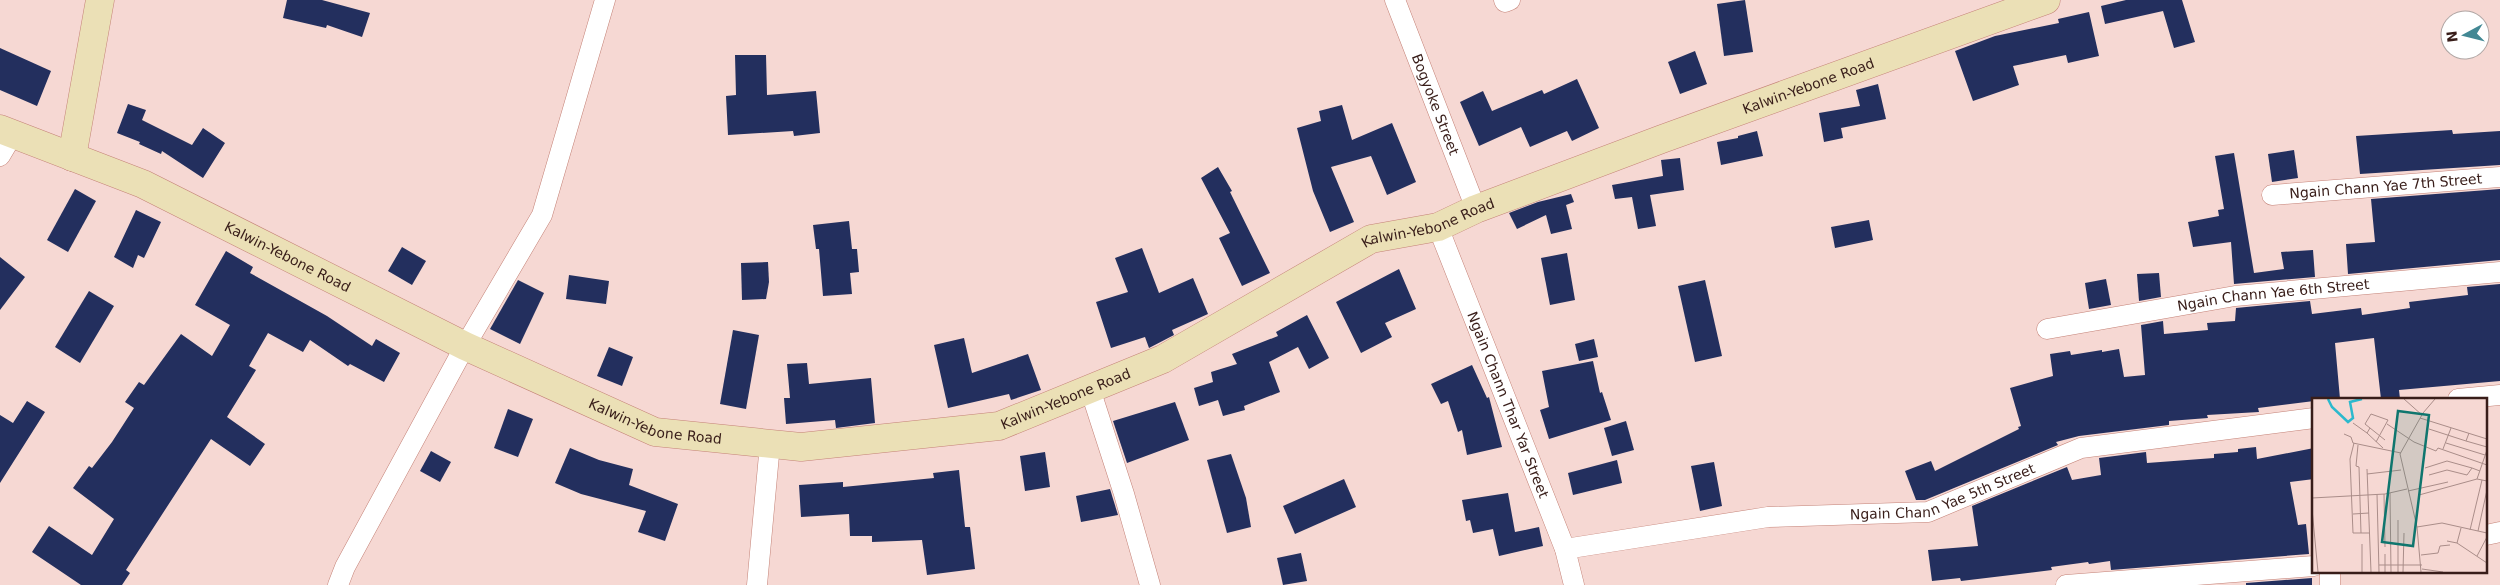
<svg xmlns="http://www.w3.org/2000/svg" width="2500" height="585" viewBox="0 0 2500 585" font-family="'DejaVu Sans',sans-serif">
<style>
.building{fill:#232f5e}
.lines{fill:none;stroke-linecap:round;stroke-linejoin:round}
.street-casing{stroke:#c48277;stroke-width:21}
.secondary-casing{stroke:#c48277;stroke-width:29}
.street{stroke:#fff;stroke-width:20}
.secondary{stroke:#ebe0b6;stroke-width:28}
.labels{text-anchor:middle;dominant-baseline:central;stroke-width:5;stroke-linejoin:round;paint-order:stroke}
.street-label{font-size:14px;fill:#381d19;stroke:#fff}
.inset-river{fill:none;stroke:#2cb9cd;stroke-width:2.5}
.inset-road{fill:none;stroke:#aa8d89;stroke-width:1}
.view{fill:#0f766e;fill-opacity:0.15;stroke:#0f766e;stroke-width:2.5}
.inset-edge{fill:none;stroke:#381d19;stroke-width:2.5}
</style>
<rect width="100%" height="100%" fill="#f6d8d3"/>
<g class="building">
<path d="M287 0H322L370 13 362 37 327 25 326 28 283 18Z"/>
<path d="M1745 0 1753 52 1724 56 1717 4Z"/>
<path d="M2126 0H2182L2195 42 2174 48 2163 11 2105 24 2101 6Z"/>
<path d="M2089 12 2099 56 2068 63 2066 55 2013 66 2019 85 1973 101 1955 51 1995 36 2059 23 2058 19Z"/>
<path d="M0 48 51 71 37 106 0 90Z"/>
<path d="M1695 51 1707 84 1680 94 1668 62Z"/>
<path d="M735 55H766L767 95 816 91 820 133 794 136 793 131 728 135 726 96 736 95Z"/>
<path d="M1577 79 1599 128 1572 141 1567 131 1530 147 1521 127 1479 146 1460 102 1483 91 1492 111 1542 90 1544 94Z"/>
<path d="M1878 84 1886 119 1841 128 1843 138 1824 142 1819 113 1860 106 1856 90Z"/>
<path d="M128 104 146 110 142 120 192 145 203 128 225 143 203 178 162 151 161 154 139 144 140 142 117 133Z"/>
<path d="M1342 105 1352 140 1392 123 1416 182 1387 195 1371 156 1331 167 1354 222 1330 232 1313 191 1297 128 1321 121 1319 111Z"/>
<path d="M2452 130 2453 134 2500 131V165L2360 174 2356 136Z"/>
<path d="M1757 131 1763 156 1721 165 1717 142 1738 138V136Z"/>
<path d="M2294 150 2298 178 2272 182 2268 154Z"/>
<path d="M2234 153 2254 273 2284 269 2281 252 2313 250 2315 277 2234 284 2231 242 2193 247 2188 222 2219 216 2218 210 2224 209 2215 156Z"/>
<path d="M1680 158 1684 190 1650 195 1656 226 1638 229 1632 197 1615 199 1612 185 1663 176 1661 160Z"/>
<path d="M1218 167 1232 191 1230 192 1270 273 1242 286 1219 238 1230 233 1201 178Z"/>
<path d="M75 189 96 201 68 252 47 240Z"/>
<path d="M2500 189V260L2348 274 2346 244 2375 242 2371 199Z"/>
<path d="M1571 194 1574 202 1566 205 1572 229 1551 234 1546 215 1517 229 1509 213 1538 202Z"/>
<path d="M136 210 161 222 144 258 138 255 133 268 114 257Z"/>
<path d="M1869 220 1873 240 1835 248 1831 227Z"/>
<path d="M849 221 852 249H857L859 272 850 273 852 294 823 296 819 249H816L813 225Z"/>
<path d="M402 247 426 261 412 285 388 271Z"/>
<path d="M1142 248 1159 293 1193 278 1208 314 1172 330 1174 335 1149 348 1145 337 1111 348 1096 302 1128 292 1115 258Z"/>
<path d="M226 251 253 267 250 273 327 316 372 346 376 339 400 353 384 382 350 364 348 366 310 340 303 352 268 333 249 366 256 370 227 417 265 444 250 466 211 439 126 570 130 573 122 585H81L32 552 49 526 92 555 114 519 73 488 89 466 92 468 112 442 134 408 125 402 139 382 144 385 181 334 212 356 230 325 195 305Z"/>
<path d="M1567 253 1575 300 1550 305 1541 258Z"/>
<path d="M0 257 25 277 0 310Z"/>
<path d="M768 262 769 282 766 299 742 300 741 263Z"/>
<path d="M1399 269 1416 309 1385 323 1392 337 1361 353 1336 302Z"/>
<path d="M2159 273 2161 297 2139 301 2137 274Z"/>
<path d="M569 275 609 281 606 304 566 299Z"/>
<path d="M2106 279 2111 305 2089 309 2085 283Z"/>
<path d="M518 280 544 293 520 344 490 329Z"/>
<path d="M1705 280 1722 356 1695 362 1678 286Z"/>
<path d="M2500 284V381L2399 390 2400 399H2381L2374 338 2335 343 2340 399H2314V401L2258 408 2259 412 2207 415 2208 418 2169 421V425L2079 436 2056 442 2058 445 1925 500H1916L1905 471 1931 461 1935 471 2019 429 2018 427 2021 426 2010 388 2053 376 2050 354 2070 351 2071 355 2102 350V352L2119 349 2124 377 2145 375 2141 325 2163 321 2164 334 2208 330 2207 323 2235 321 2236 308 2310 301 2312 314 2361 308 2362 315 2410 308 2409 302 2468 295 2467 287Z"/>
<path d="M89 291 114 306 80 363 55 347Z"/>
<path d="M1307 315 1329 358 1309 369 1298 347 1269 362 1280 392 1244 406 1245 410 1223 416 1218 400 1199 406 1194 388 1213 382 1211 372 1237 364 1232 354 1278 336 1276 332Z"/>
<path d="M733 330 759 335 746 409 720 404Z"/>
<path d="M964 338 972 373 1028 354 1041 390 1011 400 1009 394 948 408 934 345Z"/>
<path d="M1594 339 1598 357 1579 361 1575 344Z"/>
<path d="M609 347 633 357 622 386 597 376Z"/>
<path d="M1593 361 1600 393 1602 392 1611 420 1549 439 1540 410 1549 407 1542 371Z"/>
<path d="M807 363 809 384 871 378 875 423 836 428 835 420 786 424 784 398H790L787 364Z"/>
<path d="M1472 365 1487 398 1489 397 1502 447 1467 455 1462 430 1458 432 1448 401 1441 404 1431 384Z"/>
<path d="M27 401 45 412 0 483V415L13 423Z"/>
<path d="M1175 402 1189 440 1127 463 1113 421Z"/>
<path d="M508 409 533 419 518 457 494 448Z"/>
<path d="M1626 421 1634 450 1612 456 1604 428Z"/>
<path d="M2256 447 2257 459 2314 448V479L2290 482 2298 525 2306 524 2309 554 2111 570 2110 561 2089 564 2088 562 2051 567 2052 570 1961 581 1960 578 1932 581 1928 550 1978 546 1972 506 2067 467 2072 480 2101 475 2099 458 2146 452 2147 463 2214 458V454L2238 452V449Z"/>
<path d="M570 448 599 460 633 469 629 485 678 504 665 541 638 532 646 511 581 494 555 483Z"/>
<path d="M431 451 451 462 440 482 420 471Z"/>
<path d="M1045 452 1050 487 1025 491 1020 456Z"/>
<path d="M1231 454 1246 498 1251 527 1227 533 1207 460Z"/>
<path d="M1617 460 1622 483 1573 495 1568 473Z"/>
<path d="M1714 462 1722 506 1700 511 1691 466Z"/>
<path d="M959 470 965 527H970L975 569 927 575 922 540 872 542V536H850L849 514 801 517 799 485 843 482V487L934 478 933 473Z"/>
<path d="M1344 479 1356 507 1295 534 1283 506Z"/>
<path d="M1110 489 1118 515 1081 522 1076 496Z"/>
<path d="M1508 493 1515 532 1539 527 1543 546 1499 556 1493 529 1473 533 1470 520 1466 521 1462 500Z"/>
<path d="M1301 553 1307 581 1283 585 1277 558Z"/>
<path d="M2312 578V585H2246V583Z"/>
</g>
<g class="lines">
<defs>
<g id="street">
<path id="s1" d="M1395 0 1476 209"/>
<path d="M1504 0 1505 2 1510 0"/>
<path d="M0 156 13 134"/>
<path id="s2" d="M2272 195 2500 177"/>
<path id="s3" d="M1438 227 1565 549 1574 585"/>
<path id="s4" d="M2047 329 2235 296 2500 272"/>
<path d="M1090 389 1124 494 1150 585"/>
<path d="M2458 399 2500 395"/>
<path d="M2486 535 2500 532"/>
<path id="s5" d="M1565 549 1768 517 1928 512 2081 448 2314 418"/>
<path d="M2330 571V585"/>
<path d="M338 585 345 567 465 346 542 215 605 0"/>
<path d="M757 585 770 444"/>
<path d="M2066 585 2314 566"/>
</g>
<g id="secondary">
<path id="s6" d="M0 129 143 184 465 346 655 432 801 447 999 426 1163 359 1371 239 1438 227 1476 209 1662 139 2046 0"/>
<path d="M72 157 100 0"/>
</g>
</defs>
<use href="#street" class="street-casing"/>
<use href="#secondary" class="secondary-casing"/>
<use href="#street" class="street"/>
<use href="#secondary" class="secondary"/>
</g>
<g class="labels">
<g class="street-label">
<text stroke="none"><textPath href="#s6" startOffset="1950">Kalwin-Yebone Road</textPath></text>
<text stroke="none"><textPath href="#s1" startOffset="112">Bogyoke Street</textPath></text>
<text stroke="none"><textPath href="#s2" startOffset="114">Ngain Chann Yae 7th Street</textPath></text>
<text stroke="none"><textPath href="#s6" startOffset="1545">Kalwin-Yebone Road</textPath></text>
<text stroke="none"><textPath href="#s6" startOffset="315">Kalwin-Yebone Road</textPath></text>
<text stroke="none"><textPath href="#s4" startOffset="229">Ngain Chann Yae 6th Street</textPath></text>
<text stroke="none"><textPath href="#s6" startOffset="1140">Kalwin-Yebone Road</textPath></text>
<text stroke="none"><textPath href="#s3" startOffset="191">Ngain Chann Thar Yar Street</textPath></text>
<text stroke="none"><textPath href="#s6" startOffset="720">Kalwin-Yebone Road</textPath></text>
<text stroke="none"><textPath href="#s5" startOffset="384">Ngain Chann Yae 5th Street</textPath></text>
</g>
</g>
<g transform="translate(2312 398)">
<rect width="175" height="175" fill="#f6d8d3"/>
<path class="inset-river" d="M16 1 20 9 36 24 41 20 38 4 50 1"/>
<path class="inset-road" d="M92 1 110 17M108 20 175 41M41 25 55 35M75 26 102 44 124 53 126 50 175 67M58 30 53 26 59 16 76 22 64 44M117 31 154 43M157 35 154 43 175 49M32 36 39 39 41 45 89 55M42 45 38 61 41 135H57M134 45 173 57M46 47 44 68 47 69 49 135M71 50 55 35 58 30 73 42M131 51 139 30M113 70 135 63 160 70M55 71 59 174M55 76 89 72M117 77 135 72 155 77 160 70 168 73M170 82 165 81 175 52M96 93 136 84M78 95 79 174M65 96 67 174M72 96 73 149M107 97 165 81M0 100 73 96 95 91M0 111 6 174M41 116 57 115M105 129 130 125 175 135M158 132 170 82 175 83M166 133 175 92M135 143 145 145 175 165M145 145 149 130M73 156V174M109 157 126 155 128 148 138 147M165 158 175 139M67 167H110M110 171 131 174M50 174V146M86 174V122M91 174 92 135M109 174 105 129 88 56 111 15 123 1"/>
<path class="view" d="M86 13 117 17 101 148 70 144Z"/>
<rect width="175" height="175" class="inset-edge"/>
</g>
<g transform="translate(2465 35) rotate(263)"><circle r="24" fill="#ffffff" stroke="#afa5a3"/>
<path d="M0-4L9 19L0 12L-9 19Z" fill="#428894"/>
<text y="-8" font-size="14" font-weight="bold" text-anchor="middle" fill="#381d19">N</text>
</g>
</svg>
